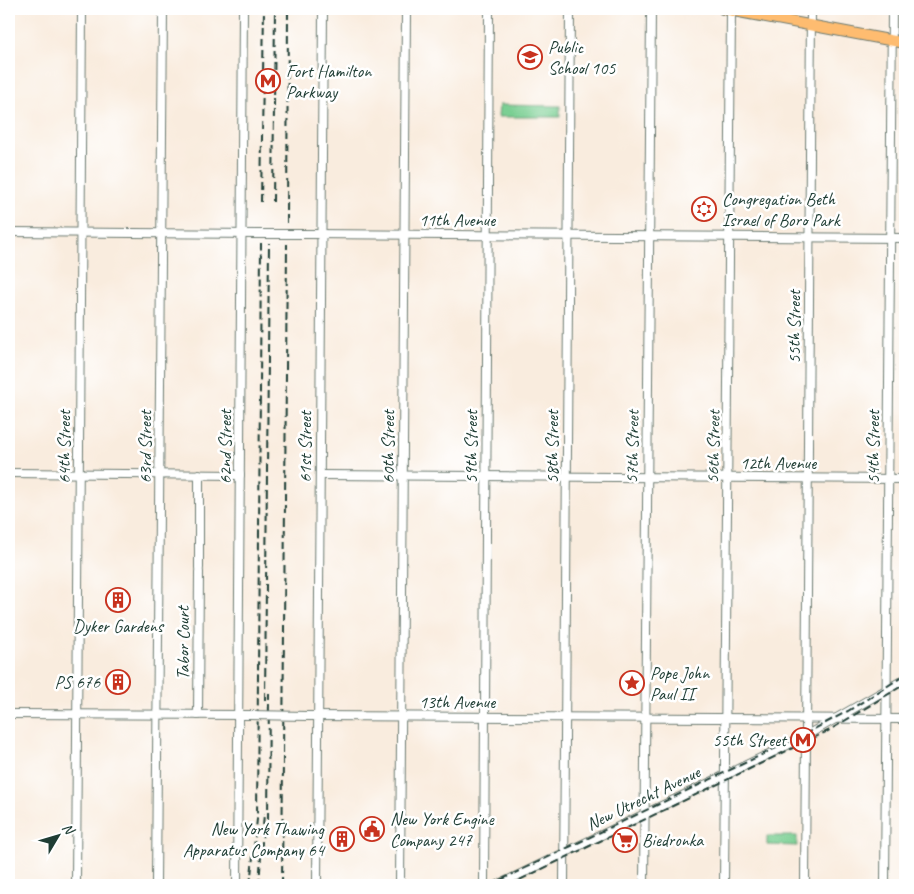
<svg xmlns="http://www.w3.org/2000/svg" width="914" height="894" viewBox="0 0 914 894" font-family="Caveat,sans-serif">
<style>
.green{fill:#7acf93;stroke:#4c8664}
.lines{fill:none;stroke-linecap:round;stroke-linejoin:round}
.minor-casing{stroke:#6b7a70;stroke-width:10}
.major-casing{stroke:#6b7a70;stroke-width:12}
.minor{stroke:#fff;stroke-width:8}
.major{stroke:#febc70;stroke-width:10}
.rail{stroke:#1f3d34;stroke-width:2;stroke-dasharray:8 4;stroke-linecap:butt}
.minor-bridge-casing{stroke:#6b7a70;stroke-width:10;stroke-linecap:butt}
.minor-bridge{stroke:#fff;stroke-width:8}
.labels{text-anchor:middle;dominant-baseline:central;stroke-width:5;stroke-linejoin:round;paint-order:stroke}
.poi-label{font-size:18px;fill:#1f3d34;stroke:#fff;text-anchor:start}
.street-label{font-size:18px;fill:#1f3d34;stroke:#fff}
</style>
<rect width="100%" height="100%" fill="#fff"/>
<filter id="ink" filterUnits="userSpaceOnUse"><feTurbulence type="fractalNoise" baseFrequency=".02" numOctaves="2"/><feDisplacementMap in="SourceGraphic" scale="10" xChannelSelector="R" yChannelSelector="G"/><feConvolveMatrix kernelMatrix="1 2 1 2 8 2 1 2 1" color-interpolation-filters="sRGB"/></filter>
<filter id="wash" filterUnits="userSpaceOnUse"><feTurbulence type="fractalNoise" baseFrequency=".0096" numOctaves="4" result="noise"/><feDisplacementMap in="SourceGraphic" scale="20" xChannelSelector="R" yChannelSelector="G"/><feGaussianBlur stdDeviation="1.12" result="paint"/><feColorMatrix in="noise" values="0 0 0 0 0 0 0 0 0 0 0 0 0 0 0 0 0 1.4 0 .05"/><feComposite in="paint" operator="in"/></filter>
<g filter="url(#wash)">
<rect width="100%" height="100%" fill="#f9ecde"/>
<g class="green">
<path d="M499 105 560 106V117H498Z"/>
<path d="M767 836H797V846L767 845Z"/>
</g>
</g>
<g filter="url(#ink)">
<g class="lines">
<defs>
<g id="minor">
<path d="M9 232 257 234"/>
<path d="M309 234 905 238"/>
<path d="M9 473 240 475"/>
<path d="M320 475 905 479"/>
<path d="M199 568V474"/>
<path d="M9 714 249 715"/>
<path d="M198 715 199 572"/>
<path d="M308 716 905 719"/>
<path d="M76 885 82 9"/>
<path d="M156 885 163 9"/>
<path d="M237 885 243 9"/>
<path d="M317 885 323 9"/>
<path d="M400 885 406 9"/>
<path d="M484 885 489 9"/>
<path d="M498 885 800 739 905 679"/>
<path d="M564 885 570 9"/>
<path d="M644 885 651 9"/>
<path d="M724 885 731 9"/>
<path d="M805 885 811 9"/>
<path d="M885 885 892 9"/>
</g>
<path id="major" d="M723 9 905 43"/>
</defs>
<use href="#minor" class="minor-casing"/>
<use href="#major" class="major-casing"/>
<use href="#minor" class="minor"/>
<use href="#major" class="major"/>
<g class="rail">
<path d="M261 202 264 9"/>
<path d="M273 202 275 9"/>
<path d="M287 223 288 9"/>
<path d="M265 700 269 243"/>
<path d="M268 820 269 693"/>
<path d="M250 885 257 819 261 243"/>
<path d="M259 885 264 813"/>
<path d="M282 885 287 244"/>
<path d="M490 885 801 736 848 711 905 675"/>
<path d="M509 885 828 731 905 684"/>
</g>
<defs>
<g id="minor-bridge">
<path d="M257 234H309"/>
<path d="M249 715 308 716"/>
</g>
</defs>
<use href="#minor-bridge" class="minor-bridge-casing"/>
<use href="#minor-bridge" class="minor-bridge"/>
</g>
</g>
<defs>
<symbol id="school-ring" viewBox="-11 -11 22 22"><circle r="9.5" fill="#fff" stroke="#c8321e" stroke-width="1.5"/><path d="M0-5L7-2L0 1L-7-2ZM-4 1L0 2.5L4 1V4Q0 6-4 4Z" fill="#c8321e"/></symbol>
<symbol id="metro-ring" viewBox="-11 -11 22 22"><circle r="9.5" fill="#fff" stroke="#c8321e" stroke-width="1.5"/><path d="M-5.5 5V-5H-3L0 0L3-5H5.5V5H3V-.5L0 4L-3-.5V5Z" fill="#c8321e"/></symbol>
<symbol id="synagogue-ring" viewBox="-11 -11 22 22"><circle r="9.5" fill="#fff" stroke="#c8321e" stroke-width="1.5"/><path d="M0-6.5L5.6 3.2H-5.6ZM0 6.5L5.6-3.2H-5.6Z" fill="#c8321e"/></symbol>
<symbol id="building-ring" viewBox="-11 -11 22 22"><circle r="9.5" fill="#fff" stroke="#c8321e" stroke-width="1.5"/><path d="M-4-6H4V6H1V3H-1V6H-4ZM-2.5-4.3h1.7v1.8h-1.7ZM.8-4.3h1.7v1.8H.8ZM-2.5-1h1.7V.8h-1.7ZM.8-1h1.7V.8H.8Z" fill="#c8321e"/></symbol>
<symbol id="sight-ring" viewBox="-11 -11 22 22"><circle r="9.5" fill="#fff" stroke="#c8321e" stroke-width="1.5"/><path d="M0-6L1.8-2.2L6-1.7L2.9 1.2L3.7 5.4L0 3.3L-3.7 5.4L-2.9 1.2L-6-1.7L-1.8-2.2Z" fill="#c8321e"/></symbol>
<symbol id="civic-ring" viewBox="-11 -11 22 22"><circle r="9.5" fill="#fff" stroke="#c8321e" stroke-width="1.5"/><path d="M-.6-6.5H3V-4.5H.6V-3L4-1V1h2V6H-6V1h2V-1L-.6-3ZM-1.2 2.5V6h2.4V2.5Z" fill="#c8321e"/></symbol>
<symbol id="supermarket-ring" viewBox="-11 -11 22 22"><circle r="9.5" fill="#fff" stroke="#c8321e" stroke-width="1.5"/><path d="M-6-5.5h2.5l.6 2H6L4.5 2H-2.5L-4.4-4H-6ZM-1.5 3.2a1.3 1.3 0 1 0 .1 0ZM3 3.2a1.3 1.3 0 1 0 .1 0Z" fill="#c8321e"/></symbol>
</defs>
<g fill-rule="evenodd">
<use href="#school-ring" x="516" y="43" width="28" height="28"/>
<use href="#metro-ring" x="254" y="67" width="28" height="28"/>
<use href="#synagogue-ring" x="690" y="195" width="28" height="28"/>
<use href="#building-ring" x="104" y="586" width="28" height="28"/>
<use href="#building-ring" x="104" y="668" width="28" height="28"/>
<use href="#sight-ring" x="618" y="669" width="28" height="28"/>
<use href="#metro-ring" x="789" y="726" width="28" height="28"/>
<use href="#civic-ring" x="358" y="815" width="28" height="28"/>
<use href="#building-ring" x="328" y="825" width="28" height="28"/>
<use href="#supermarket-ring" x="611" y="826" width="28" height="28"/>
</g>
<g class="labels">
<g class="poi-label">
<text x="548" y="47">Public<tspan x="548" dy="21">School 105</tspan></text>
<text x="286" y="71">Fort Hamilton<tspan x="286" dy="21">Parkway</tspan></text>
<text x="722" y="199">Congregation Beth<tspan x="722" dy="21">Israel of Boro Park</tspan></text>
<text x="118" y="626" text-anchor="middle">Dyker Gardens</text>
<text x="650" y="673">Pope John<tspan x="650" dy="21">Paul II</tspan></text>
<text x="100" y="682" text-anchor="end">PS 676</text>
<text x="786" y="740" text-anchor="end">55th Street</text>
<text x="390" y="819">New York Engine<tspan x="390" dy="21">Company 247</tspan></text>
<text x="324" y="829" text-anchor="end">New York Thawing<tspan x="324" dy="21">Apparatus Company 64</tspan></text>
<text x="642" y="840">Biedronka</text>
</g>
<g class="street-label">
<text x="457" y="220">11th Avenue</text>
<text transform="translate(794 327) rotate(-90)">55th Street</text>
<text transform="translate(64 447) rotate(-90)">64th Street</text>
<text transform="translate(145 447) rotate(-90)">63rd Street</text>
<text transform="translate(225 447) rotate(-90)">62nd Street</text>
<text transform="translate(305 447) rotate(-90)">61st Street</text>
<text transform="translate(388 447) rotate(-90)">60th Street</text>
<text transform="translate(471 447) rotate(-90)">59th Street</text>
<text transform="translate(552 447) rotate(-90)">58th Street</text>
<text transform="translate(632 447) rotate(-89)">57th Street</text>
<text transform="translate(713 447) rotate(-89)">56th Street</text>
<text transform="translate(873 447) rotate(-90)">54th Street</text>
<text x="778" y="463">12th Avenue</text>
<text transform="translate(183 643) rotate(-90)">Tabor Court</text>
<text x="457" y="702">13th Avenue</text>
<text transform="translate(643 798) rotate(-26)">New Utrecht Avenue</text>
</g>
</g>
<rect width="914" height="894" fill="none" stroke="#fff" stroke-width="30"/>
<g transform="translate(58 836) rotate(52)" stroke="#ffffff" stroke-width="4" paint-order="stroke">
<path d="M0-4L9 19L0 12L-9 19Z" fill="#1f3d34"/>
<text y="-8" font-size="14" font-weight="bold" text-anchor="middle" fill="#1f3d34">N</text>
</g>
</svg>
